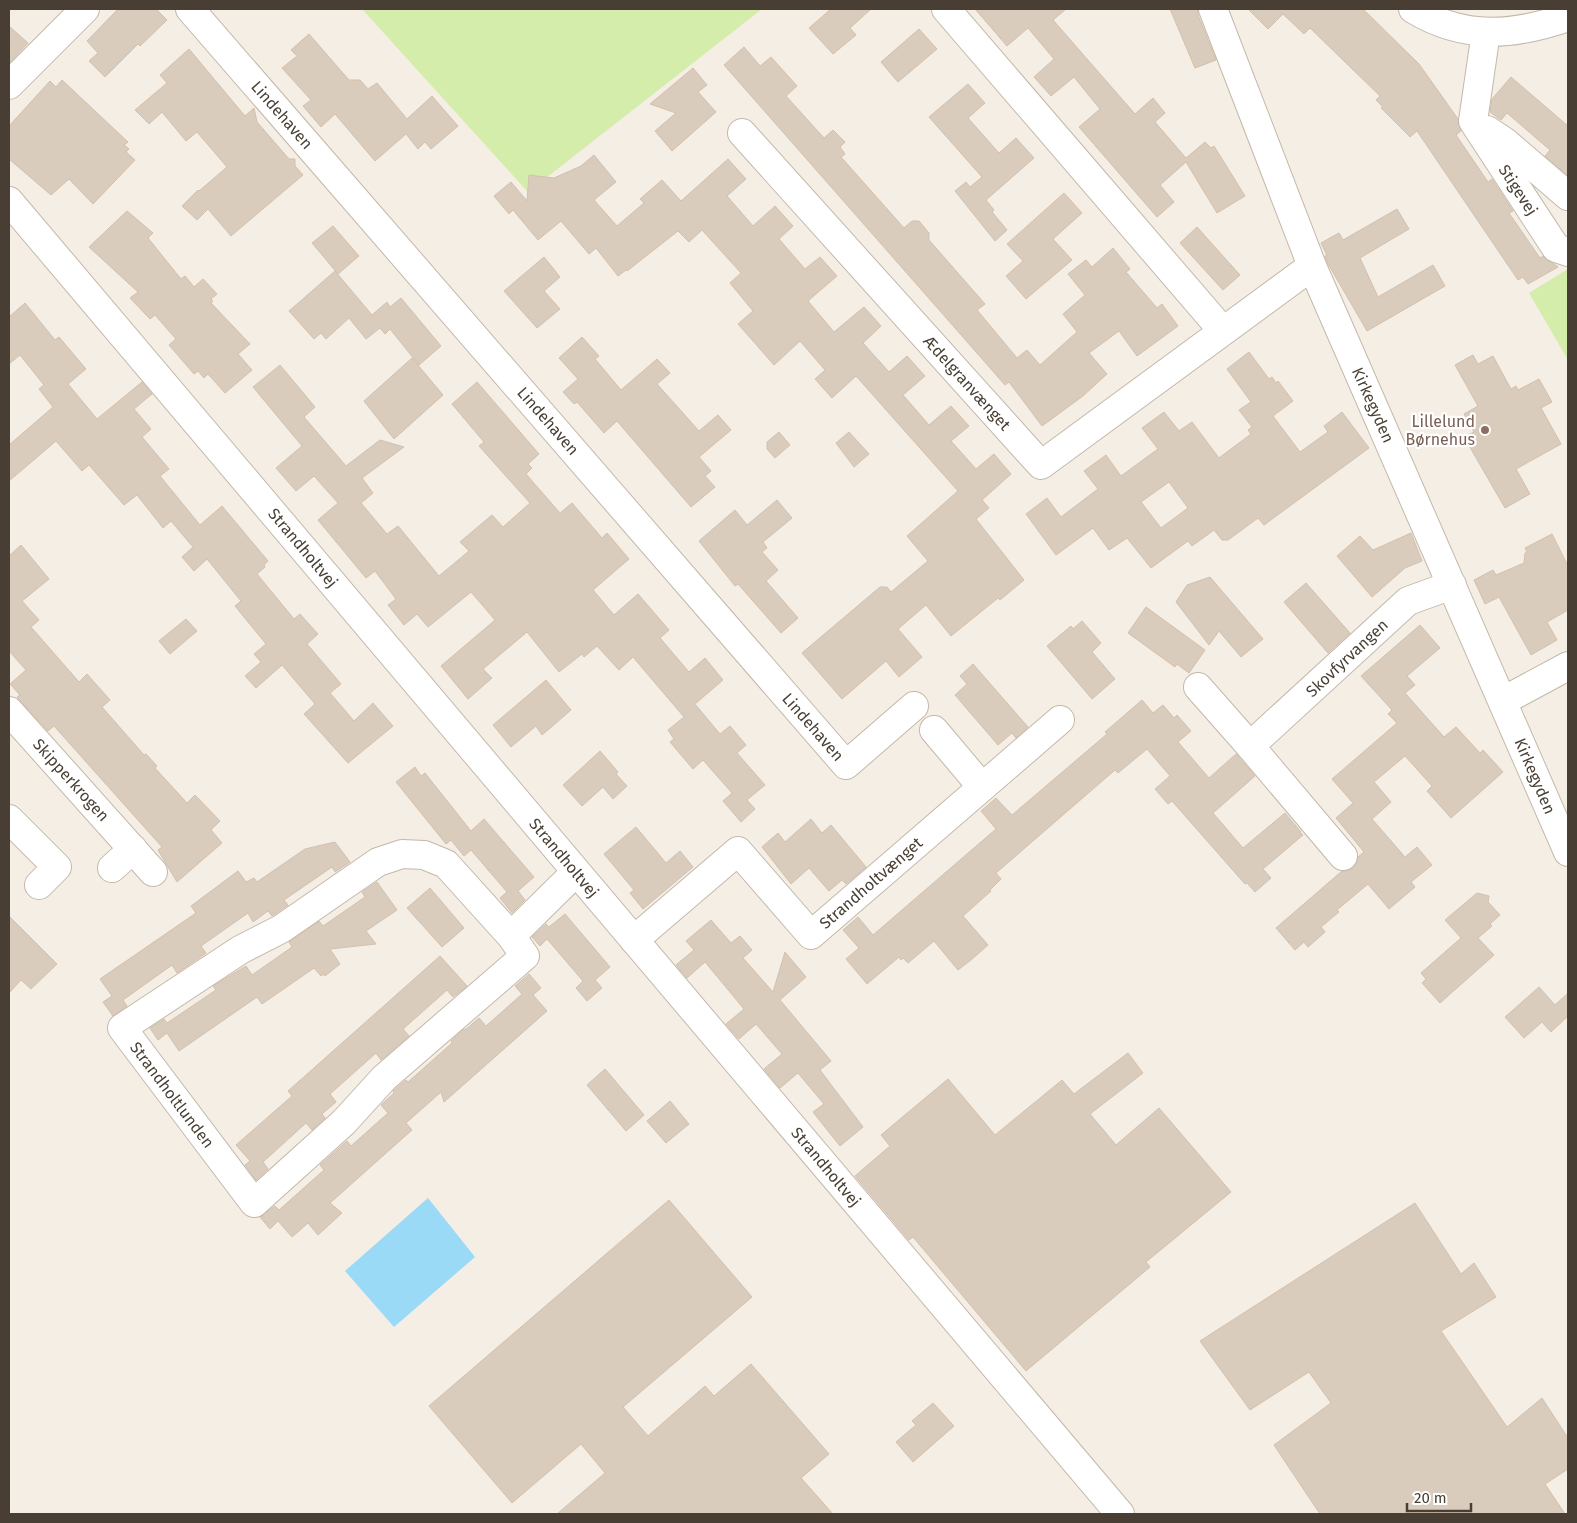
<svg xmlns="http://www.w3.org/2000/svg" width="1577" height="1523" viewBox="0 0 1577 1523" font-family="'Fira Sans',sans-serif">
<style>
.green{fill:#d4edaa}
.water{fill:#9bdaf7}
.building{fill:#daccbd;stroke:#d3c0ac;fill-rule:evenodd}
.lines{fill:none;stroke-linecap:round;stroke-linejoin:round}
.minor-casing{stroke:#c4b8aa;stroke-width:30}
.minor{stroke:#fff;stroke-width:28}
.education-dot{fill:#8d6e63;stroke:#fff;stroke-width:2}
.labels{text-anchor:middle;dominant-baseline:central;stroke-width:4.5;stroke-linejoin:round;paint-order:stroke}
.street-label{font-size:16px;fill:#483e34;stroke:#fff}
.education-label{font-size:16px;fill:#785e54;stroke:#fff;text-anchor:end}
</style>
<rect width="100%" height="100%" fill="#f4eee5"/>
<g class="green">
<path d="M362 9H762L528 192Z"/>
<path d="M1568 269V360L1529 293Z"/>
</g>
<path class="water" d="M428 1198 475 1257 394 1327 345 1271Z"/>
<g class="building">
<path d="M118 9H156L167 20 140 46 138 44 105 77 89 61 98 53 87 41Z"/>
<path d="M831 9H871L850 28 856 35 833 54 809 28Z"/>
<path d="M975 9H1066L1053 20 1135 114 1153 98 1165 113 1155 122 1186 158 1205 142 1211 148 1214 146 1245 196 1217 213 1186 162 1160 185 1174 202 1157 217 1079 127 1100 109 1074 77 1051 96 1034 77 1054 59 1028 28 1007 46Z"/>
<path d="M1170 9H1198V15L1216 60 1195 68Z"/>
<path d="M1248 9H1363L1419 64 1458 119 1461 131 1456 135 1488 182 1492 179 1513 211 1509 213 1540 258 1543 256 1558 267 1528 284 1523 277 1518 280 1417 131 1410 137 1381 108 1383 107 1376 100 1380 96 1310 28 1304 34 1283 14 1268 29Z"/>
<path d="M9 26 28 43 9 63Z"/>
<path d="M919 29 937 49 898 82 881 62Z"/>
<path d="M309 34 349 80H360L368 89 377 83 407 119 432 96 458 126 431 149 425 142 418 149 406 134 375 161 335 114 321 127 303 106 311 100 282 68 297 56 291 50Z"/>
<path d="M744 47 760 66 771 57 797 86 786 96 824 138 833 130 845 142 840 147 845 154 841 157 904 228 912 221H919L929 233V240L985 304 977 310 1017 358 1027 350 1040 365 1077 332 1063 314 1085 295 1068 274 1086 260 1092 267 1113 248 1130 269 1126 272 1157 308 1162 304 1178 326 1137 356 1119 331 1089 353 1107 374 1083 396 1042 426 1009 382 1005 385 724 65Z"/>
<path d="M189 49 245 116 254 108 257 122 289 159H295V166L303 175 231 236 208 209 197 220 182 206 198 190 199 191 227 167 197 132 186 141 162 112 149 124 135 110 167 83 160 75Z"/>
<path d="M693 68 707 85 698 92 716 112 672 151 655 131 676 113 650 104Z"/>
<path d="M1511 77 1568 126V176L1545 156 1550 150 1507 113 1501 120 1490 112 1492 99Z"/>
<path d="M62 80 128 142 124 145 129 149 126 152 135 160 93 204 69 179 51 195 9 159V126L50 81 56 87Z"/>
<path d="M968 84 985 103 968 118 999 153 1016 138 1034 158 986 200 994 210 992 212 1007 230 995 241 955 191 966 182 970 187 982 177 929 117Z"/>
<path d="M594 155 616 182 594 200 617 226 644 203 640 199 662 180 681 201 728 159 746 179 727 196 753 226 775 206 793 226 779 239 805 269 820 257 837 276 808 301 834 332 864 307 881 326 863 343 889 372 907 356 925 376 903 395 929 425 951 406 969 426 951 441 976 469 994 454 1011 474 982 500 989 508 976 519 1024 580 1000 600 998 598 951 636 926 605 898 629 922 657 899 677 886 661 842 699 802 653 880 587H887L891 592 928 561 907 536 958 491 856 376 832 398 815 379 825 370 800 341 774 365 738 324 753 311 730 283 741 273 702 230 689 242 678 231 627 271 626 270 618 276 596 248 589 254 561 221 538 240 513 210 509 214 494 196 511 182 527 201 529 175 554 178 581 166Z"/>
<path d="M1064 193 1082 213 1053 239 1072 260 1026 299 1006 276 1023 261 1007 244Z"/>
<path d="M1397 209 1409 229 1360 258 1378 297 1433 265 1445 286 1367 331 1327 262 1325 256 1327 255 1321 243 1339 233 1343 240Z"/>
<path d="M127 211 153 233 148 238 181 279 185 276 194 287 203 279 217 294 211 299 213 301 211 303 250 344 238 354 252 370 225 393 208 374 204 378 198 371 194 374 169 345 176 339 155 315 150 319 130 298 138 292 89 247Z"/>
<path d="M333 226 359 256 338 274 312 243Z"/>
<path d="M1197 227 1240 275 1223 290 1180 243Z"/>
<path d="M544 257 560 277 544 291 560 309 537 328 504 291Z"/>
<path d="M335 271 372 315 387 302 390 307 401 298 441 346 419 365 390 329 385 334 380 328 366 339 349 318 326 339 321 333 314 339 289 311Z"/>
<path d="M25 303 55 340 59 337 86 369 68 384 97 419 142 382 152 394 134 409 151 429 142 437 169 469 160 476 200 525 222 506 268 561 264 565 265 567 257 574 294 619 300 614 318 634 307 644 341 684 330 693 354 721 373 703 393 726 348 763 304 714 315 704 282 665 256 688 245 676 261 662 254 654 266 644 235 606 241 601 207 559 194 571 182 557 193 547 171 521 163 528 137 495 124 505 89 465 82 471 56 441 9 481V445L53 407 39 389 44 385 20 355 9 364V317Z"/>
<path d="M582 337 599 356 595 359 621 390 657 359 670 373 657 384 699 431 718 415 731 430 699 457 711 471 705 476 715 487 691 507 617 421 604 433 577 402 574 404 563 392 578 379 559 358Z"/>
<path d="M1249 352 1269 379 1272 377 1276 383 1278 381 1293 401 1273 416 1300 452 1328 432 1324 426 1342 412 1369 448 1264 525 1258 518 1228 540H1222L1214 530 1192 546 1188 541 1151 568 1127 538 1109 550 1093 528 1056 555 1026 514 1047 498 1061 517 1098 489 1084 471 1106 455 1121 476 1158 449 1142 428 1164 412 1179 431 1192 422 1219 458 1251 434 1248 430 1252 427 1239 410 1251 402 1227 369ZM1169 482 1188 508 1161 528 1141 502Z"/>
<path d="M1473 355 1478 364 1493 356 1511 389 1516 386 1518 390 1539 379 1552 402 1541 408 1561 444 1516 469 1530 494 1505 508 1464 437 1474 432 1464 414 1478 406 1455 365Z"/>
<path d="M412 358 443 395 394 439 364 401Z"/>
<path d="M280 365 315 407 304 417 346 466 380 440 404 447 362 478 373 493 361 503 387 534 398 526 439 576 469 551 460 542 492 515 503 527 530 503 479 446 484 442 452 404 477 382 539 454 528 464 532 468 526 474 560 513 572 503 602 538 607 533 629 559 593 590 614 615 638 594 669 630 660 638 689 672 705 658 723 680 695 704 720 734 730 726 746 745 737 753 765 785 747 800 755 809 741 822 723 801 732 793 703 760 693 769 670 742 674 739 668 730 684 717 633 657 619 670 597 646 584 657 582 654 559 672 527 632 483 669 492 678 468 699 441 666 495 620 471 592 428 627 417 614 404 625 388 605 396 599 375 571 366 578 318 520 338 503 314 476 296 491 276 468 302 446 253 387Z"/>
<path d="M779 432 790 445 775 458 767 449V442Z"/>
<path d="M849 432 869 454 854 467 836 443Z"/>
<path d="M777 500 792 518 763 542 767 548 762 552 778 570 766 581 798 618 781 633 738 584 735 586 699 541 735 510 747 525Z"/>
<path d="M1411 533 1422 561 1405 568 1372 597 1337 556 1360 536 1373 550Z"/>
<path d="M1552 534 1568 566V610L1547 622 1557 640 1531 655 1499 597 1485 604 1474 580 1493 570 1496 575 1524 563 1525 553 1527 552 1525 548Z"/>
<path d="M21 545 49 579 22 601 39 620 31 627 79 682 87 674 110 700 102 707 144 755 146 754 157 766 155 768 187 803 195 795 220 821 211 830 222 843 177 882 158 850 162 847 54 726 48 731 17 697 20 695 10 684 26 670 9 651V556Z"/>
<path d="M1210 577 1263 639 1241 657 1219 631 1209 645 1176 602 1187 585Z"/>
<path d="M1306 583 1350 633 1328 653 1284 602Z"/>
<path d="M1146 607 1205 650 1189 673 1177 664 1175 667 1128 633Z"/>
<path d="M186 619 197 631 170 654 159 641Z"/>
<path d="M1082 621 1101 643 1092 652 1115 679 1092 699 1047 646 1071 626 1073 629Z"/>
<path d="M1420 625 1440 648 1407 676 1415 685 1405 693 1444 737 1456 727 1480 753 1483 750 1503 772 1451 818 1427 791 1432 786 1405 756 1374 782 1391 802 1372 819 1405 857 1417 847 1432 865 1411 882 1415 887 1389 909 1368 884 1337 910 1339 912 1321 927 1325 932 1308 947 1304 942 1295 950 1276 928 1342 871H1346L1353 868 1357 862 1358 857 1364 852 1336 818 1353 803 1332 779 1397 723 1388 714 1392 710 1361 676Z"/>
<path d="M973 664 1028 727 1016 738 1012 733 998 745 955 695 967 684 960 676Z"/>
<path d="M546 680 571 710 542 735 536 726 511 747 493 725Z"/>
<path d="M1142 700 1153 713 1163 705 1174 718 1177 715 1191 731 1178 742 1209 778 1236 754 1255 776 1213 813 1243 848 1285 813 1301 832H1300L1303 835 1263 869 1271 878 1255 892 1247 883 1245 884 1172 801 1168 804 1155 789 1170 776 1147 749 1118 773 1115 770 996 873 1001 879 990 890 991 891 963 916 988 945 971 960 958 970 934 941 908 963 903 958 901 960 899 957 867 984 846 959 859 948 843 930 858 917 873 935 996 829 981 811 996 798 1012 815 1107 734 1105 732Z"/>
<path d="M600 751 618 772 616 774 627 786 613 799 603 787 582 806 563 785Z"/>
<path d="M415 767 421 776 425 773 471 831 484 819 534 877 518 891 525 900 512 913 500 898 507 892 471 850 464 856 451 840 446 844 396 782Z"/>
<path d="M811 819 822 833 831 825 866 867 846 884 842 880 829 891 809 868 791 884 762 847 778 833 785 842Z"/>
<path d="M636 827 666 863 680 851 693 867 643 909 630 893 634 890 604 854Z"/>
<path d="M335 842 350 862 335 872 332 867 284 900 288 905 272 916 268 911 253 922 248 913 201 946 206 953 177 973 172 965 123 1000 127 1006 113 1016 103 1002 112 996 100 979 196 913 191 906 238 871 246 882 254 878 257 882 305 849Z"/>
<path d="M377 882 397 910 366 931 376 944 330 949 340 964 325 976 324 974 321 976 314 968 262 1004 257 997 179 1051 167 1033 158 1040 150 1028 164 1019 167 1023 216 990 213 986 246 966 252 975 292 947 289 942 319 921 323 926 365 897 362 892Z"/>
<path d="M430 888 464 928 442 947 407 908Z"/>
<path d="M1477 893 1489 896 1488 902 1500 915 1490 924 1492 926 1478 938 1494 955 1440 1003 1422 983 1426 979 1421 973 1461 938 1445 920Z"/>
<path d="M565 914 610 967 595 980 602 988 587 1001 576 988 583 981 547 939 540 946 532 937 546 924 549 927Z"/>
<path d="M9 916 57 964 31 989 21 980 9 993Z"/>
<path d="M711 920 731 943 740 936 752 950 743 958 773 992 785 952 806 977 780 1000 831 1061 820 1070 863 1127 840 1146 813 1112 824 1104 798 1073 780 1088 764 1069 782 1054 756 1024 739 1039 726 1024 744 1009 705 962 687 978 676 965 694 950 686 941Z"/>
<path d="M440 956 467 986 453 997 447 990 403 1029 409 1036 381 1060 376 1053 330 1094 336 1102 322 1114 325 1118 312 1130 306 1123 263 1162 268 1169 256 1180 245 1165 250 1161 236 1145 292 1096 288 1091Z"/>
<path d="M529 974 541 988 533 995 547 1011 444 1102 441 1092 406 1123 412 1130 330 1203 342 1213 318 1235 308 1223 292 1237 278 1221 270 1229 260 1217 275 1206 279 1210 324 1170 320 1165 347 1141 351 1146 388 1113 381 1105 394 1093 393 1091 406 1080 408 1082 452 1043 451 1041 464 1029 465 1030 479 1018 486 1026 522 994 515 986Z"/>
<path d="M1539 987 1555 1005 1568 993V1016L1551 1032 1542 1022 1524 1038 1505 1017Z"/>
<path d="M1128 1053 1143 1073 1090 1114 1116 1145 1159 1108 1231 1192 1146 1262 1150 1267 1026 1371 913 1237 909 1240 855 1176 890 1146 881 1135 948 1079 995 1135 1062 1080 1074 1094Z"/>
<path d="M605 1069 644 1115 626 1131 587 1085Z"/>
<path d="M670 1101 689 1124 666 1143 647 1121Z"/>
<path d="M669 1200 752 1297 623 1407 648 1436 705 1386 714 1396 751 1364 829 1454 801 1478 833 1514H557L605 1473 581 1444 512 1503 429 1406Z"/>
<path d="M1415 1203 1461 1274 1474 1263 1496 1297 1441 1331 1507 1427 1542 1398 1568 1438V1469L1545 1484 1565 1514H1320L1274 1445 1331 1403 1309 1372 1250 1410 1200 1341Z"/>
<path d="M933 1403 954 1426 913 1462 896 1442 916 1425 912 1421Z"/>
</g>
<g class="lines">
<defs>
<g id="minor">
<path d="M190 9 846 765 914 706"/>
<path d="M946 9 1223 331"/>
<path d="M1213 9 1312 266 1568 852"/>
<path d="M1413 9C1464 40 1513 36 1568 17"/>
<path d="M1486 32 1473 121 1556 248 1568 252"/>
<path d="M9 85 85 9"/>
<path d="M1487 130 1505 142 1568 196"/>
<path d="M742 133 1041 465 1312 266"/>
<path d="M9 201 1120 1514"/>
<path d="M1198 687 1250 746 1343 856"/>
<path d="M1503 701 1568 666"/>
<path d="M9 711 153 872"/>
<path d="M934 730 982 787"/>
<path d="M1250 746 1408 601 1452 585"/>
<path d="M9 819 57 867 39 885"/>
<path d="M112 868 133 849"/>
<path d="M511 936 525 956 384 1078 344 1122 254 1203 122 1028 240 950 281 929 378 862 402 854 424 855 446 864 511 936 576 872"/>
<path d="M634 940 738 851 811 935 1060 720"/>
</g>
</defs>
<use href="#minor" class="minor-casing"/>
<use href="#minor" class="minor"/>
</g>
<circle class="education-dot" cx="1485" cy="430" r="5"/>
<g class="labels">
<g class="street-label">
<text transform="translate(282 115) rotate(49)">Lindehaven</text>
<text transform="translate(1518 190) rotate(57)">Stigevej</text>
<text transform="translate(967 383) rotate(48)">Ædelgranvænget</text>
<text transform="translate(1373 405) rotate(66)">Kirkegyden</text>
<text transform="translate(548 421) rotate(49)">Lindehaven</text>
<text transform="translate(303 548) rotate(50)">Strandholtvej</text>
<text transform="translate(1347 658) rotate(-43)">Skovfyrvangen</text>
<text transform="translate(813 727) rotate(49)">Lindehaven</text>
<text transform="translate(1535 776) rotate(67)">Kirkegyden</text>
<text transform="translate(71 780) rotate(48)">Skipperkrogen</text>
<text transform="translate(564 858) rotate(50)">Strandholtvej</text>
<text transform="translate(871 883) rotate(-41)">Strandholtvænget</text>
<text transform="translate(172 1095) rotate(53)">Strandholtlunden</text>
<text transform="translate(826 1167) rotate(50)">Strandholtvej</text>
</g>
<g class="education-label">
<text x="1475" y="421">Lillelund<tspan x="1475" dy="18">Børnehus</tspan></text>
</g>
</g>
<rect width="1577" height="1523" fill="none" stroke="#483e34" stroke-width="20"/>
<path d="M1407 1503v8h64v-8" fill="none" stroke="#483e34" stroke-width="2.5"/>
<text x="1414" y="1503" font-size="15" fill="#483e34" stroke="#ffffff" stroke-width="4" paint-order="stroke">20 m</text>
</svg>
